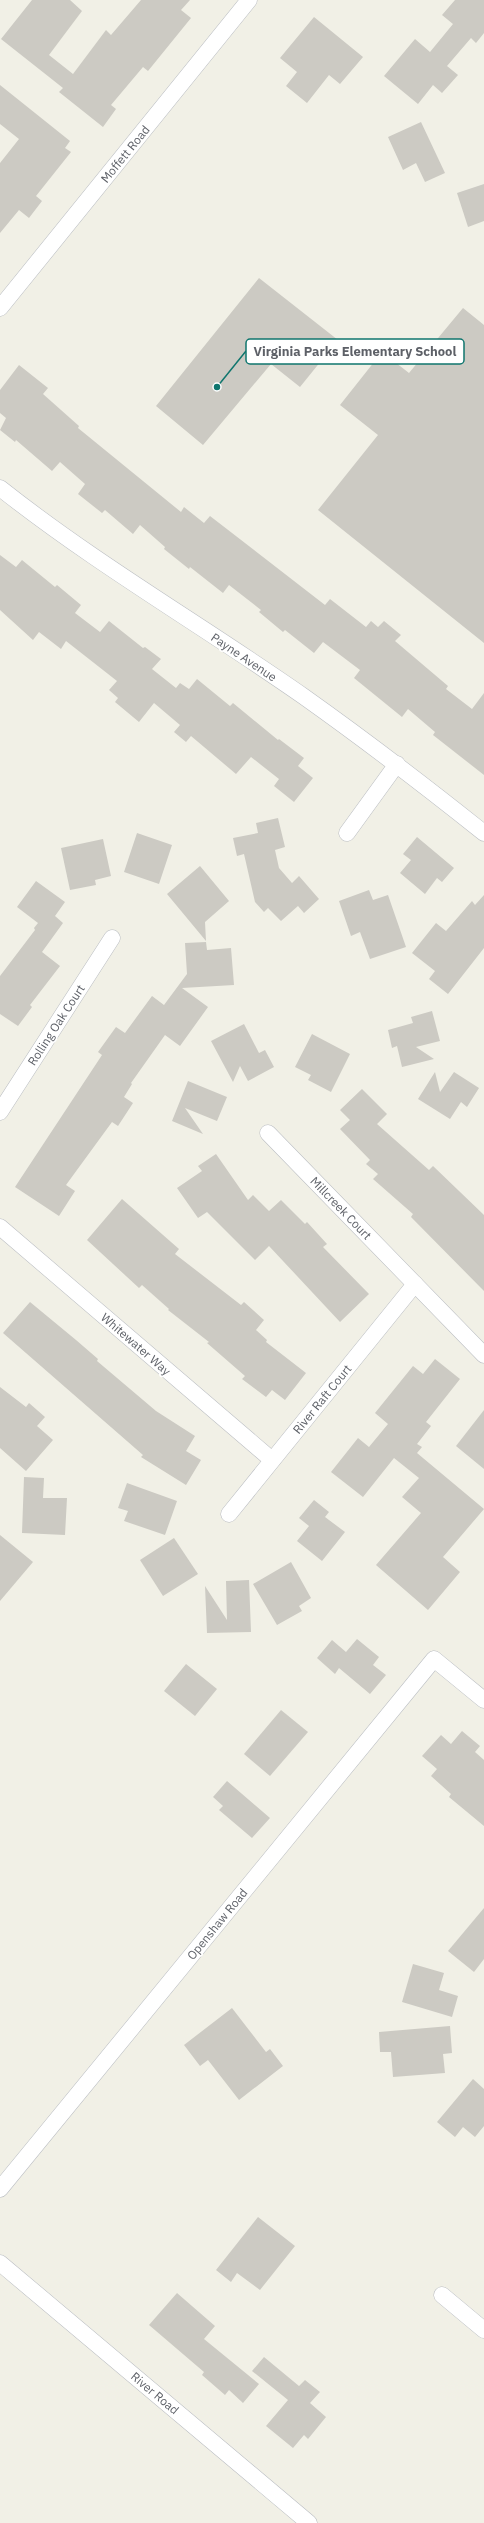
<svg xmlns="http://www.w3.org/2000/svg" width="484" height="2523" viewBox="0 0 484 2523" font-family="'IBM Plex Sans',sans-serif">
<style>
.building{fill:#cccac3}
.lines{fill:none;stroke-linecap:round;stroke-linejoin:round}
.street-casing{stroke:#babdc2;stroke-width:17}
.street{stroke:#fff;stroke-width:16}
.labels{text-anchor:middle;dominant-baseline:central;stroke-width:3.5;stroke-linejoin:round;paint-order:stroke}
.street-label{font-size:12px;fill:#5d6067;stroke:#fff}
.leader{fill:none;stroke:#0f766e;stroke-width:1.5}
.callout-dot{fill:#0f766e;stroke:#fff;stroke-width:1.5}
.callout{fill:#fff;stroke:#0f766e;stroke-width:1.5}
.callout-label{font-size:13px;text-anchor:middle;font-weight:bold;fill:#5d6067}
</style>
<rect width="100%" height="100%" fill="#f1f0e6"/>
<g class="building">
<path d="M32 0H70L82 11 49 55 73 74 106 30 111 35 141 0H190L181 10 191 18 148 71 143 67 111 105 116 109 103 127 59 92 63 88 1 39Z"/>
<path d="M455 0H484V33L476 43 471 38 447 66 458 75 442 93 433 85 418 104 384 76 415 39 430 52 453 24 442 15Z"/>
<path d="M314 17 363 57 340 84 329 75 307 103 286 86 297 72 280 58Z"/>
<path d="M0 85 70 141 65 148 71 152 36 196 42 201 29 218 19 210 0 233V163L19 139 0 124Z"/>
<path d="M421 122 445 173 425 182 416 163 403 170 388 137Z"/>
<path d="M484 184V221L468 227 457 193Z"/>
<path d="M259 278 338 340 300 387 271 364 203 445 156 406Z"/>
<path d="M463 308 484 325V643L318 510 378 435 340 405 382 352 409 373Z"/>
<path d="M19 365 48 388 43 394 79 426 78 428 181 512 184 507 204 523 210 516 325 605 330 599 366 627 371 621 378 627 384 621 401 635 395 641 448 686 446 689 472 709 484 693V775L433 735 435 732 408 709 402 717 354 678 360 670 323 642 314 653 285 630 283 632 259 612 261 610 229 585 223 593 190 567 189 569 164 549 165 547 140 525 133 534 105 510 102 513 78 494 85 484 60 462 52 471 16 440 15 442 0 430 6 418 0 413V390Z"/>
<path d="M0 555 16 567 22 560 55 587 57 585 81 605 75 613 100 632 109 621 143 648 145 647 161 659 152 669 176 688 180 683 189 689 197 679 230 706 233 703 278 740 279 739 304 758 298 766 313 778 294 802 274 786 279 779 251 757 236 774 191 736 186 742 174 732 180 725 154 703 139 722 115 702 118 698 109 690 117 681 66 641 61 649 39 632 33 640 0 610Z"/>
<path d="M278 818 285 847 275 850 279 868 292 883 299 876 319 899 304 913 298 906 281 921 268 908 264 912 255 902 244 854 237 856 233 838 258 833 256 823Z"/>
<path d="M137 833 172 845 159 884 124 872Z"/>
<path d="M417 837 454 868 442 882 437 878 425 894 400 873 411 860 403 854Z"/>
<path d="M103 839 111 876 95 880 96 885 70 890 61 848Z"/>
<path d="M200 866 229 901 205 922 206 941 167 894Z"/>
<path d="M36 881 65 902 55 916 63 923 42 952 60 966 30 1005 32 1007 18 1026 0 1014V976L35 930 34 928 38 923 17 907Z"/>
<path d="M369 890 373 900 388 895 406 947 370 959 360 932 351 936 339 901Z"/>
<path d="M484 895V948L448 994 429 979 435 971 412 953 436 923 446 931 472 901 475 905Z"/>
<path d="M206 942 207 950 231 948 234 985 182 988 208 1007 180 1046 165 1035 131 1083 132 1084 124 1097 133 1103 118 1126 112 1122 66 1185 75 1191 59 1216 15 1187 102 1055 98 1052 116 1027 125 1033 152 996 164 1005 187 974 185 943Z"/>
<path d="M432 1011 440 1041 416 1047 434 1059 402 1067 397 1046 392 1048 388 1030 413 1023 411 1017Z"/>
<path d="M244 1024 259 1053 265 1050 274 1067 248 1081 240 1066 233 1082 211 1041Z"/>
<path d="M312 1034 350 1054 331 1092 308 1080 311 1075 295 1067Z"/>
<path d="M435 1072 440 1092 454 1072 479 1088 467 1107 461 1102 450 1119 418 1099Z"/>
<path d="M188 1081 227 1097 217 1121 185 1108 203 1134 172 1121Z"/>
<path d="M362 1089 387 1114 377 1124 429 1170 433 1166 484 1215V1291L411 1217 413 1214 373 1179 378 1174 366 1164 370 1160 340 1129 350 1120 340 1110Z"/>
<path d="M216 1154 248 1200 253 1195 269 1211 281 1200 305 1224 307 1222 327 1244 323 1247 369 1294 340 1322 269 1246 255 1260 207 1212 198 1218 177 1188 202 1171 198 1166Z"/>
<path d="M122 1199 179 1249 175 1254 241 1305 244 1302 264 1320 256 1330 267 1340 266 1342 306 1373 285 1400 272 1390 266 1397 242 1379 245 1376 207 1343 209 1342 168 1310 169 1309 142 1285 139 1288 87 1240Z"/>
<path d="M30 1302 76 1340 98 1359 97 1361 156 1411 195 1436 186 1451 201 1460 186 1485 141 1457 143 1455 3 1333Z"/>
<path d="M435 1359 460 1379 426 1422 431 1426 417 1444 422 1447 417 1453 484 1509 443 1557 460 1572 428 1610 376 1565 421 1513 402 1497 419 1478 394 1458 363 1497 331 1472 358 1438 369 1447 388 1424 375 1413 413 1366 423 1374Z"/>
<path d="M0 1387 26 1407 29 1403 45 1417 37 1426 53 1440 26 1471 0 1448Z"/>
<path d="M484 1410V1469L456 1446Z"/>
<path d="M24 1477 44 1478 43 1498H67L65 1535 22 1533Z"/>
<path d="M127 1483 177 1501 165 1535 124 1521 128 1511 118 1508Z"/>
<path d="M314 1500 329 1512 325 1517 345 1532 322 1561 297 1541 309 1526 299 1518Z"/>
<path d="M0 1535 33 1562 0 1601Z"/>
<path d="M174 1538 198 1574 163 1596 140 1560Z"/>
<path d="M291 1562 311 1598 299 1606 302 1611 277 1625 253 1584Z"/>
<path d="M249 1580 251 1632 207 1633 205 1586 227 1620 226 1581Z"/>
<path d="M357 1639 379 1657 373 1665 386 1675 370 1694 339 1668 335 1674 317 1658 332 1640 346 1652Z"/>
<path d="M186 1664 217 1689 195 1716 164 1691Z"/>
<path d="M281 1710 308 1732 270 1776 244 1754Z"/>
<path d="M462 1731 480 1746 475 1752 484 1760V1826L449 1797 451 1794 431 1776 437 1769 422 1756 441 1735 451 1744Z"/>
<path d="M227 1781 270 1818 252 1838 219 1810 223 1806 213 1797Z"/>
<path d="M484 1908V1959L474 1972 448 1951Z"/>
<path d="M413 1964 444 1973 439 1990 458 1996 452 2017 402 2002Z"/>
<path d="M232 2008 266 2052 270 2049 283 2066 239 2100 208 2060 200 2066 184 2045Z"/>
<path d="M450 2026 452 2053 443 2054 445 2073 393 2077 391 2052H380L379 2032Z"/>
<path d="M473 2079 484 2089V2126L475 2137 463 2127 455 2137 437 2122Z"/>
<path d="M258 2217 295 2246 260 2290 237 2273 231 2282 216 2270Z"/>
<path d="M177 2293 215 2326 204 2339 259 2384 243 2403 229 2390 225 2395 202 2375 204 2372 149 2325Z"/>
<path d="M264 2357 299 2386 305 2380 320 2392 310 2403 326 2417 308 2439 304 2435 293 2448 266 2426 288 2400 252 2371Z"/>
</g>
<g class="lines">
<defs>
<g id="street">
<path d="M0 308 249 0"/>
<path d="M0 488C96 564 203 626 303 696 365 740 425 786 484 833"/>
<path d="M347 833 397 764"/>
<path d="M0 1112 112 938"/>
<path d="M268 1133 484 1355"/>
<path d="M0 1227 272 1460"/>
<path d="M229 1514 415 1284"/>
<path d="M0 2189 434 1659 484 1700"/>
<path d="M0 2263 309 2523"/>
<path d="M442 2295 484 2330"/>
</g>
</defs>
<use href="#street" class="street-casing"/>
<use href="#street" class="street"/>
</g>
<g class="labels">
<g class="street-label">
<text transform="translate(125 154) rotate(-51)">Moffett Road</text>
<text transform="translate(244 657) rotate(34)">Payne Avenue</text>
<text transform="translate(56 1025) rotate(-57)">Rolling Oak Court</text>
<text transform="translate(341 1208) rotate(46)">Millcreek Court</text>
<text transform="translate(136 1344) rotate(41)">Whitewater Way</text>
<text transform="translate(322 1399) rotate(-51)">River Raft Court</text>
<text transform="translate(217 1924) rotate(-51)">Openshaw Road</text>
<text transform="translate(155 2393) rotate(40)">River Road</text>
</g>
</g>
<path class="leader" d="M217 387L246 351"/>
<circle class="callout-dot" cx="217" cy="387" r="4"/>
<rect class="callout" x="246" y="339" width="218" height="25" rx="4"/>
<g class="callout-label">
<text x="355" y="356">Virginia Parks Elementary School</text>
</g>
</svg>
